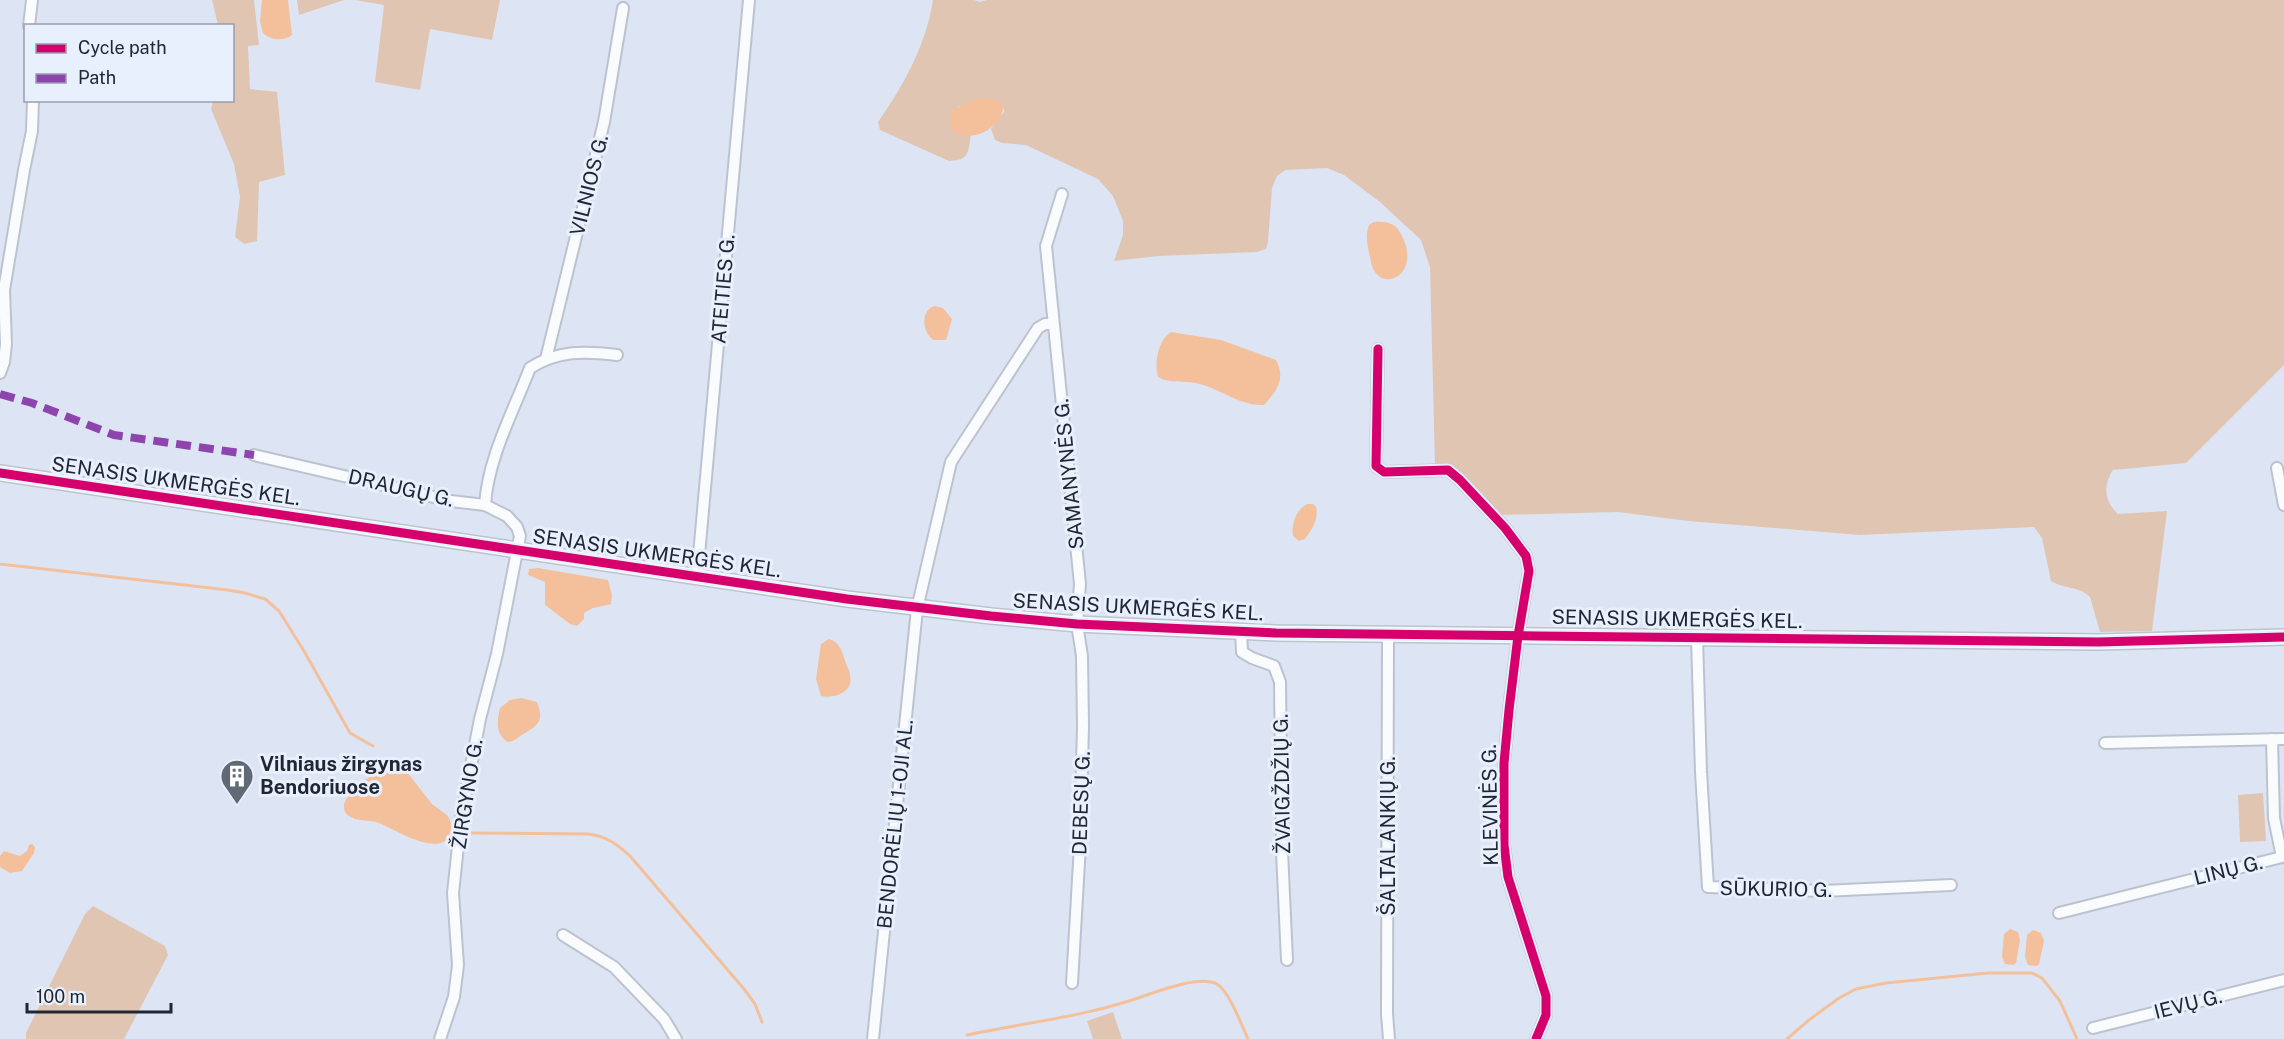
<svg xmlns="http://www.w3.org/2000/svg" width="2284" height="1039" viewBox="0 0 2284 1039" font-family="'Public Sans',sans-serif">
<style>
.green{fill:#e1c5b3}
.water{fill:#f3c09b}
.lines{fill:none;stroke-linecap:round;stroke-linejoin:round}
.stream{stroke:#f3c09b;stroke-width:3}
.minor-casing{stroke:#bcc3cf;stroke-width:14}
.secondary-casing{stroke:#bcc3cf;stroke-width:18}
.minor{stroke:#fafbfd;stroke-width:10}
.secondary{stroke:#fafbfd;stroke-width:15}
.quiet{stroke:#8e44ad;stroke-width:8;stroke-dasharray:15 8;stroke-linecap:butt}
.cycleway-casing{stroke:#e8effd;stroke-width:13}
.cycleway{stroke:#d6006c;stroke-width:9}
.labels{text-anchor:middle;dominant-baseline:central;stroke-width:6;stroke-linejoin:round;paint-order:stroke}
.street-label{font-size:20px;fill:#202632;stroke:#e8effd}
.poi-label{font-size:20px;font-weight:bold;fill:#202632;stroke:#e8effd;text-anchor:start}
</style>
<rect width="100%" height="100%" fill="#dde5f4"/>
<g class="green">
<path d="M212 0H254L259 45 248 46 250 89 277 92 285 175 259 182 257 241 244 244 235 237 240 197 234 164 211 109 213 101 232 100V26L218 25Z"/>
<path d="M297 0H344L299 15Z"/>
<path d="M355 0H500L492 40 430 29 420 90 375 82 384 5Z"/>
<path d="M933 0H974L980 2 987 0H2284V365L2186 463 2113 470C2103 485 2104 501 2118 514L2167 511 2152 631 2100 632 2090 597C2079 586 2064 589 2051 581L2042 538 2034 527 1860 535 1688 521 1618 512 1500 515 1467 481 1435 466 1430 267 1421 240 1380 202 1344 175 1327 168 1285 170 1277 176 1272 188 1268 242 1266 249 1257 252 1159 256 1114 261 1123 235V221L1113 196 1098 179 1026 145 1002 143 995 140 991 129 1004 112 1003 106 979 98 958 107 965 135 971 134C968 152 970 160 949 161L880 130 878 122C904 85 926 45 933 0Z"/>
<path d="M2263 793 2266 841 2240 842 2238 795Z"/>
<path d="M93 906 165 946 168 955 124 1039H26V1033L85 914Z"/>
<path d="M1113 1012 1122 1039H1093L1087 1021Z"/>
</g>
<g class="water">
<path d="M262 0H288L292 35C283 42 271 40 263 33L260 21Z"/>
<path d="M979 98 995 99 1003 106C1004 126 976 141 958 134 954 132 951 128 950 123 948 108 968 102 979 98Z"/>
<path d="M1374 222C1387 221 1395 223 1401 234 1424 276 1378 296 1371 262 1369 250 1364 238 1369 225Z"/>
<path d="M935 306 943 308 952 319 946 340H934C922 334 920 309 935 306Z"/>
<path d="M1171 332 1221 340 1276 360C1286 379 1277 391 1264 405 1240 406 1222 390 1200 384 1186 380 1169 384 1158 377 1154 362 1158 340 1171 332Z"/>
<path d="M1307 504H1313L1316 507C1319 520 1312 529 1305 539L1299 541 1293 536C1291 524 1296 510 1307 504Z"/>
<path d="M538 568 608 580 612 595 611 604 593 608 584 613V619L577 626 570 624 545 605V582L528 575 529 569Z"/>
<path d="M829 639C840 642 842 651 845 661 846 665 850 670 850 675 854 692 835 699 821 696L816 679 821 644Z"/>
<path d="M521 698 537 702C545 723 537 725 522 735 517 738 515 741 508 742 495 734 497 721 500 708L510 700Z"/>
<path d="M394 764 403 767 432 804 447 815C451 820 454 831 449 837 435 857 392 827 376 822 368 820 355 821 349 816 344 813 344 809 344 804 351 786 377 771 394 764Z"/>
<path d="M32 844 35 847 34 853 22 871 10 873 0 867V856L4 851 20 856 27 851 29 845Z"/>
<path d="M2010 929 2018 932 2020 940 2016 963 2013 965 2005 964 2002 957 2004 934Z"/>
<path d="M2033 930 2041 933 2044 941 2039 964 2037 966 2028 965 2025 957 2027 935Z"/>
</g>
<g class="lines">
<g class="stream">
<path d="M0 564 228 590 245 593 265 599 279 611 304 651 350 733 373 746"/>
<path d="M470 833 588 834C606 836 617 844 630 856L744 989 755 1004 762 1022"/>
<path d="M967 1035C1024 1023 1087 1016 1141 997 1158 991 1200 975 1217 984 1229 991 1242 1026 1248 1039"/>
<path d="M1787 1039 1809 1020 1839 998 1856 989 1886 983 1988 973H2032L2042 978 2060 1001 2077 1039"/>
</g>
<defs>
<g id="minor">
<path d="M29 26 32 0"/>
<path d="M1062 194 1046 246 1080 584 1077 624 1082 656 1083 726 1080 845 1072 983"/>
<path d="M1378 349 1376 466 1384 472 1448 470 1460 480 1505 528 1526 556 1529 571 1518 636 1509 710 1504 763V845L1508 877 1546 996V1015L1536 1039"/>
<path d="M546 359 604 122 623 8"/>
<path d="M0 373 4 362 6 344 4 290 24 170 32 131 33 100"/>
<path d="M254 455 451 501 485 505 507 516 517 527 520 536 497 654 480 719 461 818 453 893 458 965 454 997 440 1039"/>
<path d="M2277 468 2284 505"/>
<path d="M485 505C488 458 513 412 530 368 558 350 585 351 617 355"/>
<path d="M697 577 749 0"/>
<path d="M1241 631 1242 652 1252 658 1274 666 1280 682 1282 852 1287 960"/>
<path d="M1388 634 1387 1014 1389 1039"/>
<path d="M1697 638 1701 772 1708 887 1823 891 1951 885"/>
<path d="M2105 743 2284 739"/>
<path d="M2059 913 2282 857 2274 818 2272 739"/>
<path d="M563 935 614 967 664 1019 676 1039"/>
<path d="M2093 1028 2284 980"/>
<path d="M873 1039 917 609 951 462 1038 328 1045 324H1053"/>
</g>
<path id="secondary" d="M0 473 847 599 991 616 1077 624 1276 633 1537 636 2098 642 2284 637"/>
</defs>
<use href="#minor" class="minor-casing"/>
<use href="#secondary" class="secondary-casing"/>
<use href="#minor" class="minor"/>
<use href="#secondary" class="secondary"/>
<path class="quiet" d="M0 394 32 403 114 435 254 455"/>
<defs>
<g id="cycleway">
<path d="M1378 349 1376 466 1384 472 1448 470 1460 480 1505 528 1526 556 1529 571 1518 636 1509 710 1504 763V845L1508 877 1546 996V1015L1536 1039"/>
<path d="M0 473 847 599 991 616 1077 624 1276 633 1537 636 2098 642 2284 637"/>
</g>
</defs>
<use href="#cycleway" class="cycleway-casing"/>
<use href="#cycleway" class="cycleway"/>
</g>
<defs>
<symbol id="building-pin" viewBox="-11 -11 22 30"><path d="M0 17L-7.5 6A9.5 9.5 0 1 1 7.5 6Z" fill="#626976" stroke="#e8effd"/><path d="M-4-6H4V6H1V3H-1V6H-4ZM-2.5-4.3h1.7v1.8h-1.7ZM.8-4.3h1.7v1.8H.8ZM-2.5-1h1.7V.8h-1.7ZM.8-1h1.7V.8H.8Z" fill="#fff"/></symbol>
</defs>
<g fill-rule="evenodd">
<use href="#building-pin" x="218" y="757" width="38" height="52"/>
</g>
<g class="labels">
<g class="street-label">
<text transform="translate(589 185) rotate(-76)">VILNIOS G.</text>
<text transform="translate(723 289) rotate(-85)">ATEITIES G.</text>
<text transform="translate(1069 474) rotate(-96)">SAMANYNĖS G.</text>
<text transform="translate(176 481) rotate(8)">SENASIS UKMERGĖS KEL.</text>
<text transform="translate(401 488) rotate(13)">DRAUGŲ G.</text>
<text transform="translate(657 553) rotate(8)">SENASIS UKMERGĖS KEL.</text>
<text transform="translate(1138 607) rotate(3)">SENASIS UKMERGĖS KEL.</text>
<text transform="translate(1677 619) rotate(1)">SENASIS UKMERGĖS KEL.</text>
<text transform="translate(1282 784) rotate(-91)">ŽVAIGŽDŽIŲ G.</text>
<text transform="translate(467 794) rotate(-81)">ŽIRGYNO G.</text>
<text transform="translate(1081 803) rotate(-88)">DEBESŲ G.</text>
<text transform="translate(1490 805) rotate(-91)">KLEVINĖS G.</text>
<text transform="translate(895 824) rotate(-84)">BENDORĖLIŲ 1-OJI AL.</text>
<text transform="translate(1388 836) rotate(-90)">ŠALTALANKIŲ G.</text>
<text transform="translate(2228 870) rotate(-14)">LINŲ G.</text>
<text transform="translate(1776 889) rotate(1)">SŪKURIO G.</text>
<text transform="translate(2188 1004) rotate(-14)">IEVŲ G.</text>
</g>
<g class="poi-label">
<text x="260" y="764">Vilniaus žirgynas<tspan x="260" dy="23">Bendoriuose</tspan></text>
</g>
</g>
<rect x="24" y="24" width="210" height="78" fill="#e8effd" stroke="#989fac" stroke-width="1.5"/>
<rect x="36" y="44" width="30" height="9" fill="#d6006c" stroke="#989fac" stroke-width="1.5"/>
<text x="78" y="54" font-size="18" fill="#202632">Cycle path</text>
<rect x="36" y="74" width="30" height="9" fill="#8e44ad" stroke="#989fac" stroke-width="1.5"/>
<text x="78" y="84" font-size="18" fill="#202632">Path</text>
<path d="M27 1003v9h144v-9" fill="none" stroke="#202632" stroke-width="3"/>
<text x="36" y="1003" font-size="18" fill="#202632" stroke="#e8effd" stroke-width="4.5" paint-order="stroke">100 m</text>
</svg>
